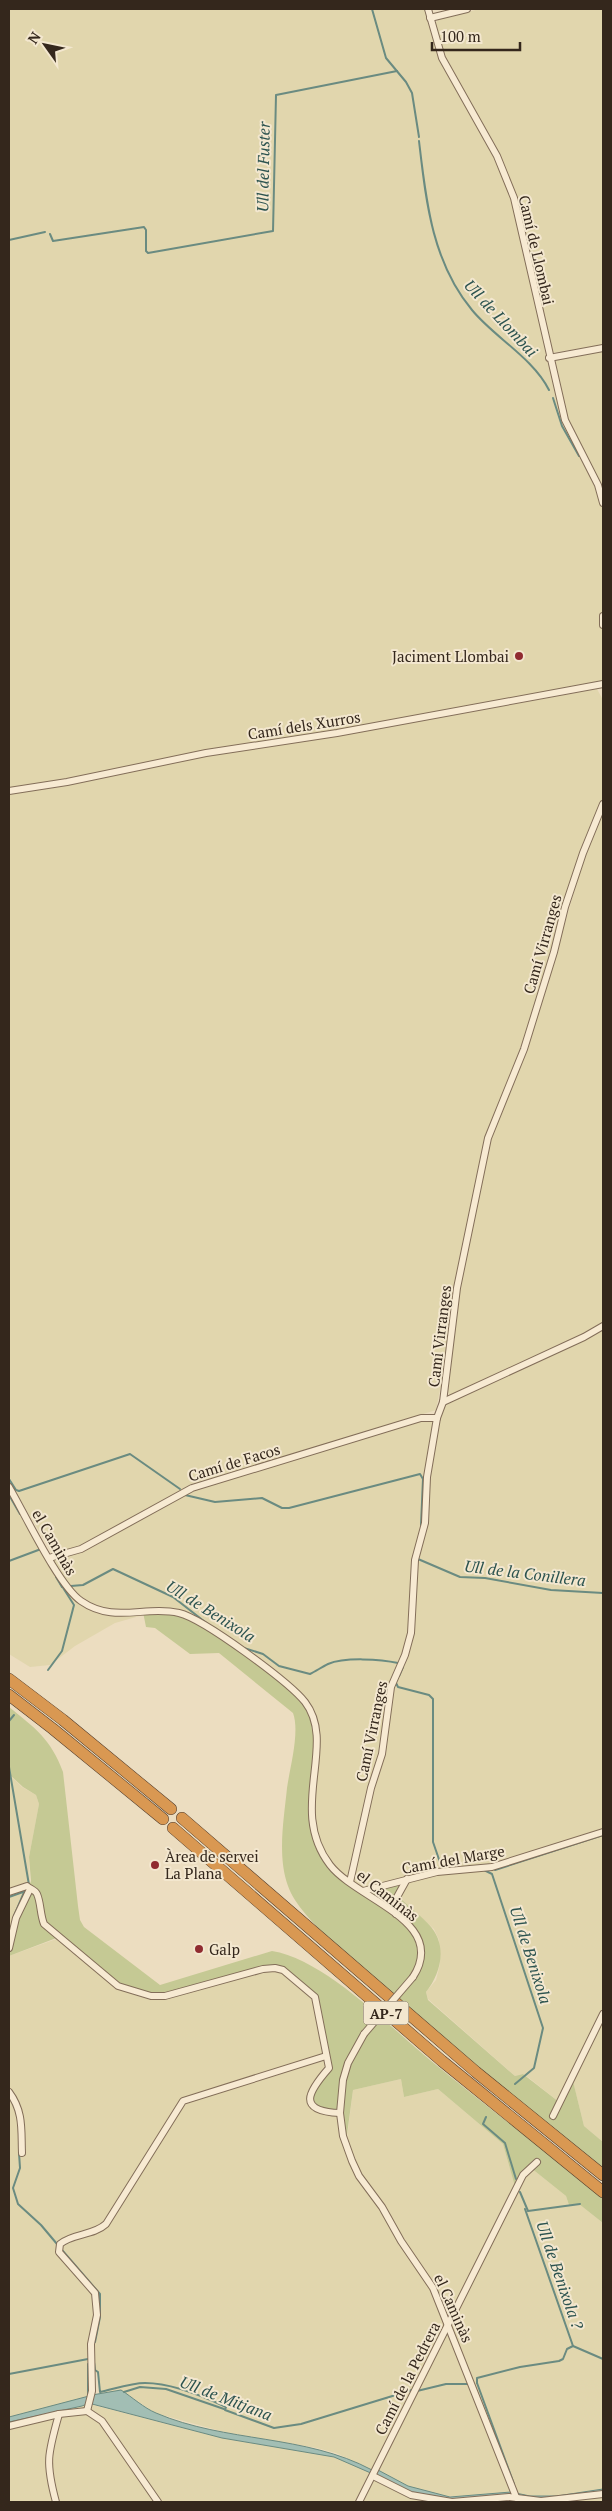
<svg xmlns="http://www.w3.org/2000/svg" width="612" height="2511" viewBox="0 0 612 2511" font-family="'PT Serif',serif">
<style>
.farmland{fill:#e1d6ad}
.green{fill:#c5c994}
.water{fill:#a2beb4;stroke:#6a8b81}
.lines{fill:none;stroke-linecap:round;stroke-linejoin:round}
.stream{stroke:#6a8b81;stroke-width:2}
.street-casing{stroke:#836e59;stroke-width:8}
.highway-casing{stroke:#513c2d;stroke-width:12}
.street{stroke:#f7ead2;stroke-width:6}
.highway{stroke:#d99852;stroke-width:11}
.street-bridge-casing{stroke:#836e59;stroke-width:8;stroke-linecap:butt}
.street-bridge{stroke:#f7ead2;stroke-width:6}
.poi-dot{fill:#902b30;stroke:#f3e7cf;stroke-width:2}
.labels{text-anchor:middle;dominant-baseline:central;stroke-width:4;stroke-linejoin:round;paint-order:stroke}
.shield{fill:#f3e7cf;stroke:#6d6152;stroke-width:1}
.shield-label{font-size:14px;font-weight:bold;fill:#34271c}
.street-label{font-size:15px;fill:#34271c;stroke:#f3e7cf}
.poi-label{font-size:15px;fill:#34271c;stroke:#f3e7cf;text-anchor:start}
.water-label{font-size:16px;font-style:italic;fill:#2c534f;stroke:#f3e7cf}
</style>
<rect width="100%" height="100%" fill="#ecddc0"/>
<g class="farmland">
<path d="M9 9H427L440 58 486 137 513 198 565 420 590 469 603 505V684L9 790Z"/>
<path d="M480 9H603V345L551 353 515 193 504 165 445 58 434 24 440 18Z"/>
<path d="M603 351V494L593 468 567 419 554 360Z"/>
<path d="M597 689 603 700V800L563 902 552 952 523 1041 485 1138 452 1296 445 1365 436 1410 187 1488 92 1543 57 1554 52 1553 9 1481V794L60 787 207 756 345 735Z"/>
<path d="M603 807V1323L592 1329 584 1336 450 1396 448 1392 459 1290 493 1130 527 1051 589 842Z"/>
<path d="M603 1326V2142L584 2126 572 2077 559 2102 529 2078 523 2074 515 2076 428 1999 426 1992 436 1980 440 1964 439 1940 434 1929 398 1896 363 1891 332 1867 316 1838 295 1691 143 1615 115 1623 75 1646 50 1665 30 1667 9 1654V1488L49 1558 69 1553 181 1493 421 1418 437 1419 443 1403Z"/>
<path d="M9 1774 22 1787 36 1795 39 1804 29 1857 30 1888 9 1947Z"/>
<path d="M59 1938 151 1996 263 1969 283 1971 314 1997 347 2138 353 2090 401 2079 404 2097 438 2089 503 2144 516 2190 531 2168 566 2196 569 2205 579 2204 603 2223V2489L557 2496H530L511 2492 468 2496H439L408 2486 378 2470H372L336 2453 317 2448 224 2432 155 2413 121 2390 99 2393 98 2374 95 2372H92L90 2396 9 2417V1956Z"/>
<path d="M89 2404 222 2438 334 2457 430 2497 532 2498 603 2492V2502H56L48 2452 55 2502H9V2423Z"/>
</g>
<g class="green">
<path d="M157 1611 189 1617 258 1663 306 1704 315 1732 310 1798 316 1838 331 1867 363 1892 406 1880 398 1896C406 1904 430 1923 434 1931 447 1951 439 1976 426 1992L428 2000 515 2076 523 2074 559 2102 572 2077 584 2126 603 2142V2171L530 2112 397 1997 420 1966 396 1996C366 1970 300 1921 288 1886 277 1855 284 1819 287 1788 290 1767 300 1732 293 1713L219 1653 190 1654 155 1628 146 1627 143 1612Z"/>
<path d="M9 1707C35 1728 51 1739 63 1772L78 1906 80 1920 84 1927 160 1985 272 1951C324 1959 390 2027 430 2060 487 2107 545 2151 603 2197V2223L579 2204 569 2205 566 2196 531 2168 516 2190 503 2144 438 2089 404 2097 401 2079 353 2090 346 2142 340 2113 318 2109 310 2094 329 2068 315 1997 275 1967 165 1996 126 1989 59 1937 9 1956 17 1918 31 1881 29 1857 39 1804 36 1795 23 1787 9 1774Z"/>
</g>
<g class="water">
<path d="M121 2390C132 2397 144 2408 156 2413 226 2443 305 2434 372 2470L373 2474 334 2457 222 2438 92 2404V2395Z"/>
<path d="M89 2396 87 2404 82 2406 9 2422V2417Z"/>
<path d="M378 2470 408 2486 450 2497 511 2492 530 2496H557L603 2489V2492L557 2498 452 2500 415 2494 374 2474Z"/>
</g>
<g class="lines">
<g class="stream">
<path d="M372 9 386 58 406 82 412 93 419 137"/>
<path d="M419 141C426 201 432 262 472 310 494 337 533 358 549 390"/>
<path d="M50 234 53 241 144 227 146 230V251L148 253 273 231 276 95 397 71"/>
<path d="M9 240 45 232"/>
<path d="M553 398 562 426 579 456"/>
<path d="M603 486V487"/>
<path d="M9 1479 16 1490 19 1491 130 1454 180 1489"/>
<path d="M9 1495 20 1514"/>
<path d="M185 1495 215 1502 262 1498 282 1508H289L420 1474 423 1479 421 1525"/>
<path d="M418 1559 460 1577 485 1578 551 1590 603 1593"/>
<path d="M9 1561 41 1549"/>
<path d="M56 1577 62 1587"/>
<path d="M71 1586 83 1585 113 1569 173 1597 209 1625"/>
<path d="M244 1648 263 1654 279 1666 310 1674C316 1671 322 1667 328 1664 344 1657 381 1659 398 1663"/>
<path d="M48 1670 62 1651 74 1605 60 1583"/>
<path d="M399 1676 403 1667"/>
<path d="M396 1683 398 1687 429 1695 433 1699V1842L442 1868"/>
<path d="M9 1721 14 1715"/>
<path d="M9 1767 29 1885"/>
<path d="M484 1870 492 1874 543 2028 534 2068 515 2084"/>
<path d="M495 1870 603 1835"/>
<path d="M9 1897 23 1892"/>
<path d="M14 1916 25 1890"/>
<path d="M486 2117 483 2124 505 2143 516 2179"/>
<path d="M19 2153 20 2168 13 2188 18 2204 41 2225 57 2244"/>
<path d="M520 2192 528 2211 580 2204"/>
<path d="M525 2209 573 2346 603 2359"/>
<path d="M62 2250 100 2294V2317L95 2342"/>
<path d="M94 2362 95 2370 98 2372 100 2392C114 2389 131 2383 145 2383 171 2383 203 2396 226 2407L225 2410 274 2428 301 2424 412 2390"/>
<path d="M9 2374 88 2359"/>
<path d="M477 2383 514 2484"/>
<path d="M477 2383V2378L520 2367 559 2361 563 2359 567 2349 573 2346"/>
<path d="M417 2391 446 2384H468"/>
<path d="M124 2392 140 2387 166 2389 224 2409"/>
<path d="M88 2397V2364"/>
</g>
<defs>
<g id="street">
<path d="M428 9 442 58 497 156 514 198 565 420 598 485 603 503"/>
<path d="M430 18 467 9"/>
<path d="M549 358 603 348"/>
<path d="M603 616V625"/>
<path d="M9 791 67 782 206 753 337 733 603 684"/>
<path d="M443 1402 584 1337 603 1326"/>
<path d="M9 1487C25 1514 58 1585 81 1601 114 1624 145 1605 179 1613 204 1619 289 1682 305 1702 338 1745 287 1809 330 1865 357 1900 449 1921 413 1977"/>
<path d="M49 1558 81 1549 192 1488 421 1418H437"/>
<path d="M350 1882 371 1788 382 1754 391 1687 405 1655 411 1633 415 1560 425 1523 427 1477 437 1418 443 1402 457 1288 488 1138 524 1049 554 952 565 907 583 853 603 804"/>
<path d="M363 1891 437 1872 492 1867 603 1832"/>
<path d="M9 1892 27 1886C30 1889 35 1890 37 1894 41 1903 40 1914 44 1924L118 1986 151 1996H165L263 1969 275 1968 283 1970 315 1997 329 2068C308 2092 296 2111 340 2113"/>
<path d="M396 1914 397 1897 407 1879"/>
<path d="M9 1948 16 1918 30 1889"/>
<path d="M364 2034 348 2063 343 2080 340 2113 343 2136 352 2161 359 2176 382 2207 401 2241 433 2288 516 2497 521 2502"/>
<path d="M9 2092C24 2112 21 2131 22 2153"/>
<path d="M553 2116 603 2014"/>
<path d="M87 2411 92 2391 91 2344 97 2315 95 2293 59 2252 60 2244C73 2233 93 2236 106 2224L183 2101 326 2056"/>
<path d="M87 2411 102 2421 158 2502"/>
<path d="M9 2426 59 2414 87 2411"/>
<path d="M373 2476 411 2495 452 2502 509 2497 541 2501 603 2494"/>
<path d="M56 2502C45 2462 48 2453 59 2414"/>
<path d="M359 2502 523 2175 537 2162"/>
</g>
<g id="highway">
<path d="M9 1679 63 1720 171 1809"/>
<path d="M9 1695 53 1729 163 1819"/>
<path d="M182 1818 476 2072 603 2175"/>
<path d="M173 1828 442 2061 603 2192"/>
</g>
</defs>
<use href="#street" class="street-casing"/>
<use href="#highway" class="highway-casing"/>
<use href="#street" class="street"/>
<use href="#highway" class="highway"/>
<defs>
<path id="street-bridge" d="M364 2034 413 1977"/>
</defs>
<use href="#street-bridge" class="street-bridge-casing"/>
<use href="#street-bridge" class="street-bridge"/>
</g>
<g class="poi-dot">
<circle cx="519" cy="656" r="5"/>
<circle cx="155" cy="1865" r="5"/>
<circle cx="199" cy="1949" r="5"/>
</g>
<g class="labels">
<rect class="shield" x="363.5" y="2001.5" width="45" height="23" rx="4"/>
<g class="shield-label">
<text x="386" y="2013">AP-7</text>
</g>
<g class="street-label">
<text transform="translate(537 250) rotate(77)">Camí de Llombai</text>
<text transform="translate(304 725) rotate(-9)">Camí dels Xurros</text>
<text transform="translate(542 944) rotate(-74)">Camí Virranges</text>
<text transform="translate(439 1336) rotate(-83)">Camí Virranges</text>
<text transform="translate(234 1462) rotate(-17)">Camí de Facos</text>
<text transform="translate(55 1542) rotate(60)">el Caminàs</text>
<text transform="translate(371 1731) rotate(-78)">Camí Virranges</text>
<text transform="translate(453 1859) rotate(-10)">Camí del Marge</text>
<text transform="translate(388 1895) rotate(38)">el Caminàs</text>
<text transform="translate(454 2308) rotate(66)">el Caminàs</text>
<text transform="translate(407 2378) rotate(-63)">Camí de la Pedrera</text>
</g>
<g class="poi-label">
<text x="509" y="656" text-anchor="end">Jaciment Llombai</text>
<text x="165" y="1856">Àrea de servei<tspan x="165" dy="17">La Plana</tspan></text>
<text x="209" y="1949">Galp</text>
</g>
<g class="water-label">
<text transform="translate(263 167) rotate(-89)">Ull del Fuster</text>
<text transform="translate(501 318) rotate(47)">Ull de Llombai</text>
<text transform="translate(525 1573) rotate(7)">Ull de la Conillera</text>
<text transform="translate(211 1611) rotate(32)">Ull de Benixola</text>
<text transform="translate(531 1955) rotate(72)">Ull de Benixola</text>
<text transform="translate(560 2275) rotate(71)">Ull de Benixola ?</text>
<text transform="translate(226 2398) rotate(21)">Ull de Mitjana</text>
</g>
</g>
<rect width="612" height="2511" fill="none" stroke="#34271c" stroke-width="20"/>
<g transform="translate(45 45) rotate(303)" stroke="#f3e7cf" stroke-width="4" paint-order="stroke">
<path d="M0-4L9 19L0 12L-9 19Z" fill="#34271c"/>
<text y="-8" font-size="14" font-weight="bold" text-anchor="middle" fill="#34271c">N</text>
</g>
<path d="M432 42v8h88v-8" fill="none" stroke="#34271c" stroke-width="2.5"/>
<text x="440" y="42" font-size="15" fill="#34271c" stroke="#f3e7cf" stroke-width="4" paint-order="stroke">100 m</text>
</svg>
